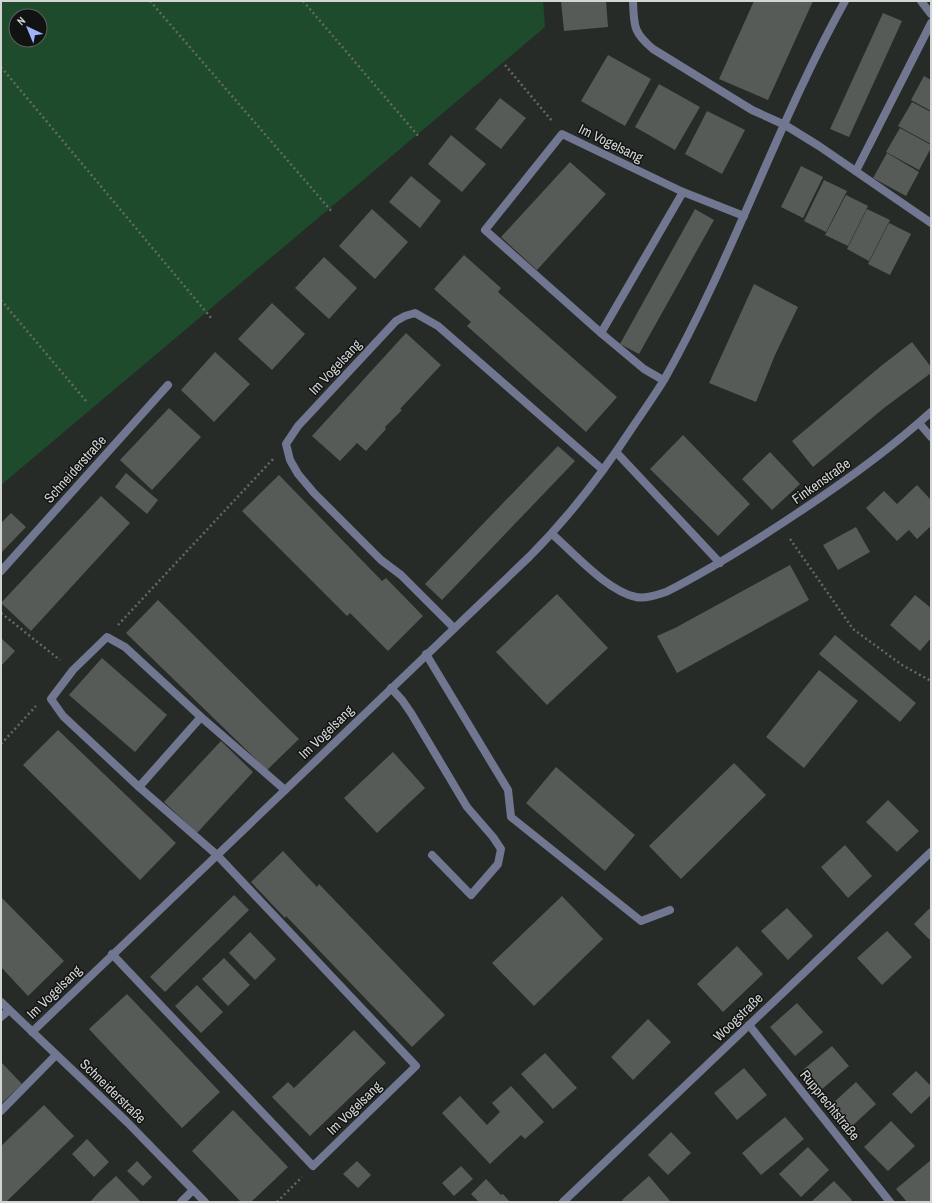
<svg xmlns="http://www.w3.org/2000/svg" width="932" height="1203" viewBox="0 0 932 1203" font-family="'Archivo Narrow',sans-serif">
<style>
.green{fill:#1d4b2c;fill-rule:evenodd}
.building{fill:#565b57}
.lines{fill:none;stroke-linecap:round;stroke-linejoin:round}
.path{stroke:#656966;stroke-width:2.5;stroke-dasharray:2 3;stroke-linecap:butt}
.lane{stroke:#717790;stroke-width:8}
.street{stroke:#717790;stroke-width:8}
.labels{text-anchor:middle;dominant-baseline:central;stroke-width:3;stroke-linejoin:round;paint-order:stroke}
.street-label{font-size:14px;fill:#d2d5d3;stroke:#111312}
</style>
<rect width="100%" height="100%" fill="#272b28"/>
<path class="green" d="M1 1H543L545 27 1 485ZM16 16H40V40H16Z"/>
<g class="building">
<path d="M561 1H606L608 27 564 31Z"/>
<path d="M754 1H813L768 100 719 79Z"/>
<path d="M883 13 902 21 849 137 830 129Z"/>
<path d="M608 55 651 79 625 126 581 101Z"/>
<path d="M924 76 931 80V111L911 100Z"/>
<path d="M659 84 700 107 675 150 635 127Z"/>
<path d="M500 98 526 118 501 149 475 129Z"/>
<path d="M912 102 931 112V144L898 126Z"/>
<path d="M707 111 745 130 722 174 685 154Z"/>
<path d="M900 128 931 145V148L919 170 886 152Z"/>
<path d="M451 135 486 164 462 192 428 164Z"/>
<path d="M887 153 919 172 906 196 873 178Z"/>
<path d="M570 162 606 194 537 270 501 237Z"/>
<path d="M801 166 823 177 803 218 781 207Z"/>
<path d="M411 176 441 201 420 228 389 202Z"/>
<path d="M824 180 847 191 826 232 804 221Z"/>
<path d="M846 195 868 206 848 246 825 235Z"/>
<path d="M372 209 408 242 375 279 339 246Z"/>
<path d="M695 209 714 220 639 354 620 344Z"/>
<path d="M867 209 890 220 869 261 847 249Z"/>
<path d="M889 223 911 234 890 275 868 264Z"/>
<path d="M464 255 501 288 498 292 617 397 586 432 467 326 471 322 434 289Z"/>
<path d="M324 257 357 288 329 319 295 288Z"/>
<path d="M754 284 798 307 775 355 756 402 709 383Z"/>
<path d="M272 303 305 334 272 370 238 339Z"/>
<path d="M406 333 441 365 400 409 402 410 385 427 386 429 366 451 357 443 340 461 312 436Z"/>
<path d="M912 342 931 367V373L884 408 813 467 792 441 881 366Z"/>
<path d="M215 352 250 384 214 422 181 390Z"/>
<path d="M169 408 201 437 152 490 120 460Z"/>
<path d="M683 435 750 504 718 536 650 469Z"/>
<path d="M558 446 575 461 442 600 425 584Z"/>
<path d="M770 452 800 484 772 510 742 479Z"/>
<path d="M126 473 158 500 147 514 115 487Z"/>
<path d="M279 475 382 581 386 578 423 616 388 651 350 613 347 616 242 511Z"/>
<path d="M917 485 931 500V526L917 539 909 530 897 541 866 508 884 491 897 504Z"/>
<path d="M101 496 130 523 31 631 1 603Z"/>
<path d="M11 513 26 527 1 553V523Z"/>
<path d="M856 527 870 552 838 570 823 545Z"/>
<path d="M790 565 809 600 677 673 657 636 675 628Z"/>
<path d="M557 594 608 648 547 705 496 652Z"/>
<path d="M915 595 931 608V638L920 651 890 625Z"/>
<path d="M158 600 299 739 267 770 126 633Z"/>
<path d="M835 635 916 703 900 722 819 654Z"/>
<path d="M1 638 15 651 1 666Z"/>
<path d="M102 658 167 715 135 752 69 695Z"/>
<path d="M819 670 858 701 804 768 766 737Z"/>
<path d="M58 730 176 843 140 880 23 765Z"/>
<path d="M221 741 253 772 197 833 164 802Z"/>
<path d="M393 752 425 788 377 833 344 798Z"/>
<path d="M734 763 766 795 681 879 649 846Z"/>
<path d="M556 767 635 835 605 871 526 803Z"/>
<path d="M888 800 919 831 897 852 866 822Z"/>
<path d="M845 845 872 876 848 898 821 867Z"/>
<path d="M283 851 317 887 319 884 445 1015 412 1047 286 916 285 918 251 882Z"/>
<path d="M234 895 249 910 165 992 150 977Z"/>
<path d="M562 896 603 939 534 1006 492 963Z"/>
<path d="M1 897 64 961 28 996 1 967Z"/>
<path d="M931 907V941L914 924Z"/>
<path d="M787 908 813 936 788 960 761 931Z"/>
<path d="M887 931 912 957 882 985 857 958Z"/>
<path d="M250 932 276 959 255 980 229 953Z"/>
<path d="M737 946 763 974 723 1012 697 984Z"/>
<path d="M224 958 250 985 228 1006 202 979Z"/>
<path d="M197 985 223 1012 201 1033 175 1006Z"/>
<path d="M127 994 220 1092 182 1128 89 1029Z"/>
<path d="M797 1003 823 1032 795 1056 770 1027Z"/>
<path d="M648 1019 671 1042 633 1080 611 1057Z"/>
<path d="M354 1030 386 1063 310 1136 272 1097 288 1082 294 1088Z"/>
<path d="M832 1046 849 1066 821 1090 804 1069Z"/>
<path d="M545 1053 577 1088 553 1109 521 1074Z"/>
<path d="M1 1062 22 1084 1 1104Z"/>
<path d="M744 1068 767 1095 737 1120 714 1093Z"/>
<path d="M916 1071 931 1086V1095L911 1114 892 1094Z"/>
<path d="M856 1082 876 1104 851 1127 831 1105Z"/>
<path d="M511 1086 544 1122 525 1139 521 1135 490 1164 442 1113 460 1096 487 1125 500 1112 492 1103Z"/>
<path d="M44 1105 74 1136 6 1202H1V1146Z"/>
<path d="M233 1110 288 1167 251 1202H241L192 1151Z"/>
<path d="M785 1117 804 1139 761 1175 742 1153Z"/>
<path d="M891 1121 915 1146 888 1171 864 1147Z"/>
<path d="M671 1132 691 1153 668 1175 648 1155Z"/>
<path d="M87 1139 109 1162 94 1177 72 1154Z"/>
<path d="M808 1147 829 1170 801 1197 779 1174Z"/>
<path d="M931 1160V1201L907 1202 896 1189Z"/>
<path d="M137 1161 152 1177 143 1186 127 1171Z"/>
<path d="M357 1161 371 1175 358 1188 343 1174Z"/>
<path d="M461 1166 473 1179 454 1196 442 1183Z"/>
<path d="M116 1176 141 1202H90L100 1191Z"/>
<path d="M649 1176 671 1202H624L622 1200Z"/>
<path d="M486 1179 501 1195 503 1194 510 1202H479L471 1194Z"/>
<path d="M834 1181 852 1200 850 1202H811Z"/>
</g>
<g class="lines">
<g class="path">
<path d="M150 1 333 213"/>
<path d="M303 1 420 138"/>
<path d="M505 65 552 121"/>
<path d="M1 67 212 319"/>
<path d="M1 300 86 401"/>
<path d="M790 539 853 629 902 665 931 681"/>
<path d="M1 613 60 660"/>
<path d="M118 625 273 459"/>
<path d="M1 744 36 706"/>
<path d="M277 1202 302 1177"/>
</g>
<g class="lane">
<path d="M601 333 683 192"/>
<path d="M663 380 644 369 601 333 485 230 562 134 683 192 744 216"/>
<path d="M616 452 720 563"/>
<path d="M1 571 168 385"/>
<path d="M454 628 401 575 381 560 314 493 298 474 290 460 286 444 298 426 396 321 405 316 415 313 438 326 603 470"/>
<path d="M426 654 508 790 511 817 641 921 670 910"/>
<path d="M391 688 402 700 411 713 467 807 493 837 501 849 498 864 471 895 432 855"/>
<path d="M139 787 201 717"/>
<path d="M112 954 313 1166 416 1066 217 855 139 787 63 716 51 699 73 670 107 637 125 647 201 717 285 790"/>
</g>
<g class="street">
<path d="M633 1C634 26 633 32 653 49L752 110 785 125 819 146 931 223"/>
<path d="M921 1 931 14"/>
<path d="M856 171 931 23"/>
<path d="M919 423 931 437"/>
<path d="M552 534C574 553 607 591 636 597 645 599 657 595 666 592 711 569 754 542 796 514 843 483 889 450 931 412"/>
<path d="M1 1002 127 1122 205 1202"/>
<path d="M1 1017 9 1010"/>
<path d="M749 1025 890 1202"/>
<path d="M32 1032 529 557C568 518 602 474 632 428 643 412 654 396 664 380 733 258 777 123 845 1"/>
<path d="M1 1111 56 1055"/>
<path d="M181 1202 193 1190"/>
<path d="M563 1202 931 852"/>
</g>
</g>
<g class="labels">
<g class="street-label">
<text transform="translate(611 143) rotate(26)">Im Vogelsang</text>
<text transform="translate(335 367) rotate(-47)">Im Vogelsang</text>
<text transform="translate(75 469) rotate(-48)">Schneiderstraße</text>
<text transform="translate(821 481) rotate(-35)">Finkenstraße</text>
<text transform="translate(326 732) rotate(-44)">Im Vogelsang</text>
<text transform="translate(54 992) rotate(-44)">Im Vogelsang</text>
<text transform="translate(738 1017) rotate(-44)">Woogstraße</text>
<text transform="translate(113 1091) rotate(44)">Schneiderstraße</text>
<text transform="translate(830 1105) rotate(51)">Rupprechtstraße</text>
<text transform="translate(354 1108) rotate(-44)">Im Vogelsang</text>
</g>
</g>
<rect width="932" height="1203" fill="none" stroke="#d2d5d3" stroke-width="4"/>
<g transform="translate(28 28) rotate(316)"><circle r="19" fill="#111312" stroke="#5e615f"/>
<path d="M0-3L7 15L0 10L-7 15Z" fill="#a1b2fd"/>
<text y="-6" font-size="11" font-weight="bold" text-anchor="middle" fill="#d2d5d3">N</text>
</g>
</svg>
